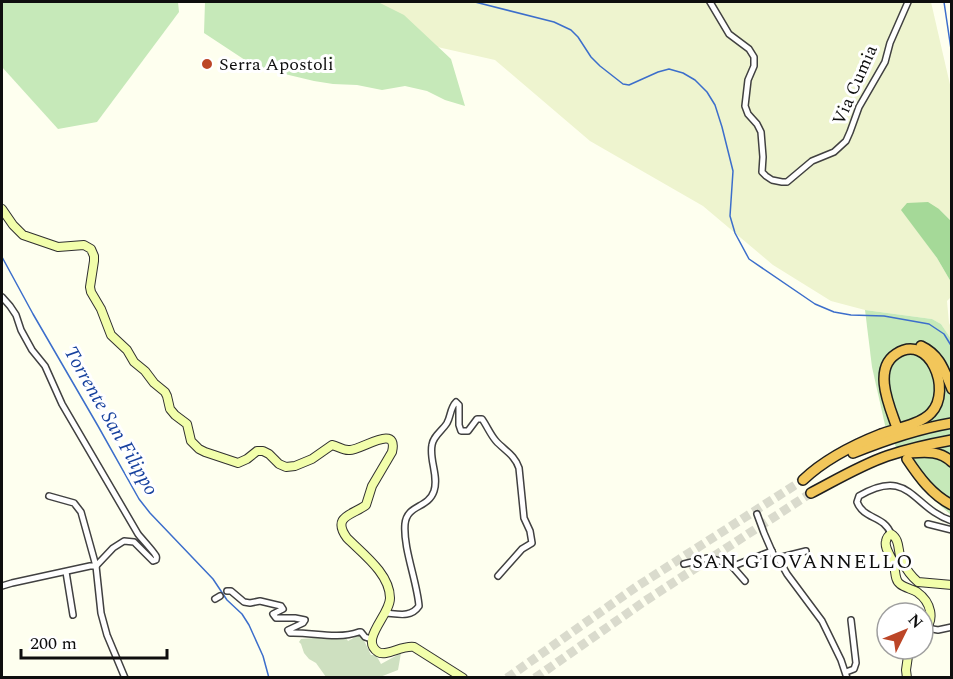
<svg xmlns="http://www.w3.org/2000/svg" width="953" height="679" viewBox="0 0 953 679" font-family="Spectral,serif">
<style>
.farmland{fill:#eef4cf}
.green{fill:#c6e9b9}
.forest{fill:#a5d998}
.cemetery{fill:#cee0c0}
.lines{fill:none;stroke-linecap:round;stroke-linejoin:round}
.stream{stroke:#3c6ecb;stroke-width:1.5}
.highway-tunnel{stroke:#dadbcd;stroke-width:9;stroke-dasharray:9 4.5;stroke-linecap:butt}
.street-casing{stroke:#414141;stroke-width:8}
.secondary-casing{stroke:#303030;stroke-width:10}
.highway-casing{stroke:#1f1f1f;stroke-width:12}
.street{stroke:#fff;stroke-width:5}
.secondary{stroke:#f2feab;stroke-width:8}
.highway{stroke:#f2c65a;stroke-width:9}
.poi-dot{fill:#bc4627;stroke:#fff;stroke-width:2}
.labels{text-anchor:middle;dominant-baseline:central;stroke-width:6;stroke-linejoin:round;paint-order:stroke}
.poi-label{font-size:18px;fill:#0e0e0e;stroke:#fff;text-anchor:start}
.street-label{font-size:18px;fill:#0e0e0e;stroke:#fff}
.water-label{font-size:20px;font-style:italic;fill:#18429e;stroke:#fff}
.neighbourhood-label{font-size:20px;letter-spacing:1.5px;fill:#0e0e0e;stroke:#fff}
</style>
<rect width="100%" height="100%" fill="#feffef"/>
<path class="farmland" d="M327 2H931L951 89V221L939 209 902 210 937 258 951 282V297L947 301 949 323 951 327V339L941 324 932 319 865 310 831 301 773 265 703 206 590 141 495 60 371 32Z"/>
<g class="green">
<path d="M2 2H178L179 12 97 122 58 129 2 67Z"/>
<path d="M205 2H378L404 15 451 59 465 106 445 100 427 91 405 86 382 90 357 85 333 84 314 81 268 70 248 62 204 33Z"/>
<path d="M865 310 932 319 941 324 951 339V515L920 487 906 467 885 425 872 367Z"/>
</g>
<path class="forest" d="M928 202 939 209 951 221V282L937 258 901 210 907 203Z"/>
<path class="cemetery" d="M361 634 371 655H376L381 664 401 653 398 670 380 677H326L316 663 309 659 304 653 301 644 299 642 301 639 327 637 328 639 346 638 348 641Z"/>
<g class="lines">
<g class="stream">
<path d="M475 2 554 22 571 30 578 37 591 57 600 66 623 84 629 85 658 72 669 69 683 73 695 80 707 92 715 105 722 127 733 171 730 216 735 233 749 259 815 304 834 312 851 315 884 316 929 324 944 334 952 347"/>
<path d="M944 2 952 56"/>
<path d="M2 257 33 314 98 426 139 499 150 513 213 579 227 600 242 614 249 625 263 656 269 678"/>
</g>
<g class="highway-tunnel">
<path d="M507 678 636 587 803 480"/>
<path d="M535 678 645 601 811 493"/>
</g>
<defs>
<g id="street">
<path d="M710 2 729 34 749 49 754 57V66L748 80 745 106 748 114 757 124 761 132 763 157 762 172 766 176 772 180 782 182H787L812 161 834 152 846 141 850 132 859 107 885 62 890 43 908 2"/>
<path d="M2 297 10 306 16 315 21 330 32 350 45 366 62 404 138 534C141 538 155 553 156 556 157 557 156 559 156 560L153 561 134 542 124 541 113 548 96 566"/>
<path d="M49 496 74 503 81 512 96 566 101 613 107 635 125 678"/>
<path d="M757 514 764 533 774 556 778 558 787 574 822 621 841 660 847 678"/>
<path d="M928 524 952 530"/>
<path d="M891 534C884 515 864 520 857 502L859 496C910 466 912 508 952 521"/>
<path d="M778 558 806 551"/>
<path d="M684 564 708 558 736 565 772 551"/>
<path d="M731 565 745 581"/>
<path d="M66 572 73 615"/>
<path d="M2 586 12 583 90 566H96"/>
<path d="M227 591H231L244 602 250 603 260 601 281 606 283 609 273 614 276 618H295L305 620 303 623 288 630 290 633C313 632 336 640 359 632H361L365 637 371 639"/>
<path d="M215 599 220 596"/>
<path d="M386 613C398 614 411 618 419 606 417 581 403 548 405 524 407 504 428 509 434 491 439 476 429 460 432 445 433 436 442 431 447 423 451 416 450 408 456 402L459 405V425L461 431H468L477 419H482C487 426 490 434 496 441 504 450 515 455 519 468L524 518 530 531 532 543 522 549 498 576"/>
<path d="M927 628 938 630 952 627"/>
<path d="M846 672 854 669 856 663 851 620"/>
</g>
<g id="secondary">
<path d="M2 209 13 225 23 235 58 247 84 245 91 249 94 256V261L90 287 91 292 101 309 111 335 127 350 134 362 145 371 154 383 165 392 167 396 170 409 175 415 187 424 191 441 199 449 205 452 238 463 247 459 257 451H263L269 454 279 464 286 467 295 466 312 459 332 445C338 446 343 451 350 450 361 450 399 423 392 452L372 486 366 505C353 515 331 516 347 538 363 554 390 574 390 598 390 615 359 640 378 652 386 657 402 645 414 647L463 678"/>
<path d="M923 632C936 620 931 602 917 592 912 589 905 588 900 584 894 580 896 569 893 562 891 556 884 548 886 541 887 536 888 536 891 534 901 540 897 552 902 561 906 569 912 577 918 582L952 585"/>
<path d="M907 678 906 670 909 649"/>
</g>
<g id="highway">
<path d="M921 346C940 355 944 370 952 389"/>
<path d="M853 453C885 440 917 429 952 423"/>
<path d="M909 453C925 452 939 450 952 462"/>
<path d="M907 459C919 477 932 495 952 505"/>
<path d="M803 480C825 459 853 445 881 434 895 429 921 424 931 413 953 390 929 332 896 354 873 369 889 405 896 425"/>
<path d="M811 493C836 480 861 465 887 456 908 449 930 444 952 440"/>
</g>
</defs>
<use href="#street" class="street-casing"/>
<use href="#secondary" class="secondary-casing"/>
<use href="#highway" class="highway-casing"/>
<use href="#street" class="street"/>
<use href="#secondary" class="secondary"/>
<use href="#highway" class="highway"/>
</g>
<circle class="poi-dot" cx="207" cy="64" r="6"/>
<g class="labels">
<g class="poi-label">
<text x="219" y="64">Serra Apostoli</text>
</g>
<g class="street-label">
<text transform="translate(855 85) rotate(-66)">Via Cumia</text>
</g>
<g class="water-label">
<text transform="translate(111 421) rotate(60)">Torrente San Filippo</text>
</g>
<g class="neighbourhood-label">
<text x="803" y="562">SAN GIOVANNELLO</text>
</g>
</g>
<rect width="953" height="679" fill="none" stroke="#0e0e0e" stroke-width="6"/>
<g transform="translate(905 631) rotate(47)"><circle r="28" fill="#ffffff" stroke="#9f9f9f" stroke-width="1.5"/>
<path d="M0-4.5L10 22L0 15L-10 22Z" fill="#bc4627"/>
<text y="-9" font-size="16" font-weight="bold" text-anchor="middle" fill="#0e0e0e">N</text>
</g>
<path d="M21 649v9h146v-9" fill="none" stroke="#0e0e0e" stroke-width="3"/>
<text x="30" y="649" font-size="18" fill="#0e0e0e" stroke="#ffffff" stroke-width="4.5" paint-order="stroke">200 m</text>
</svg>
